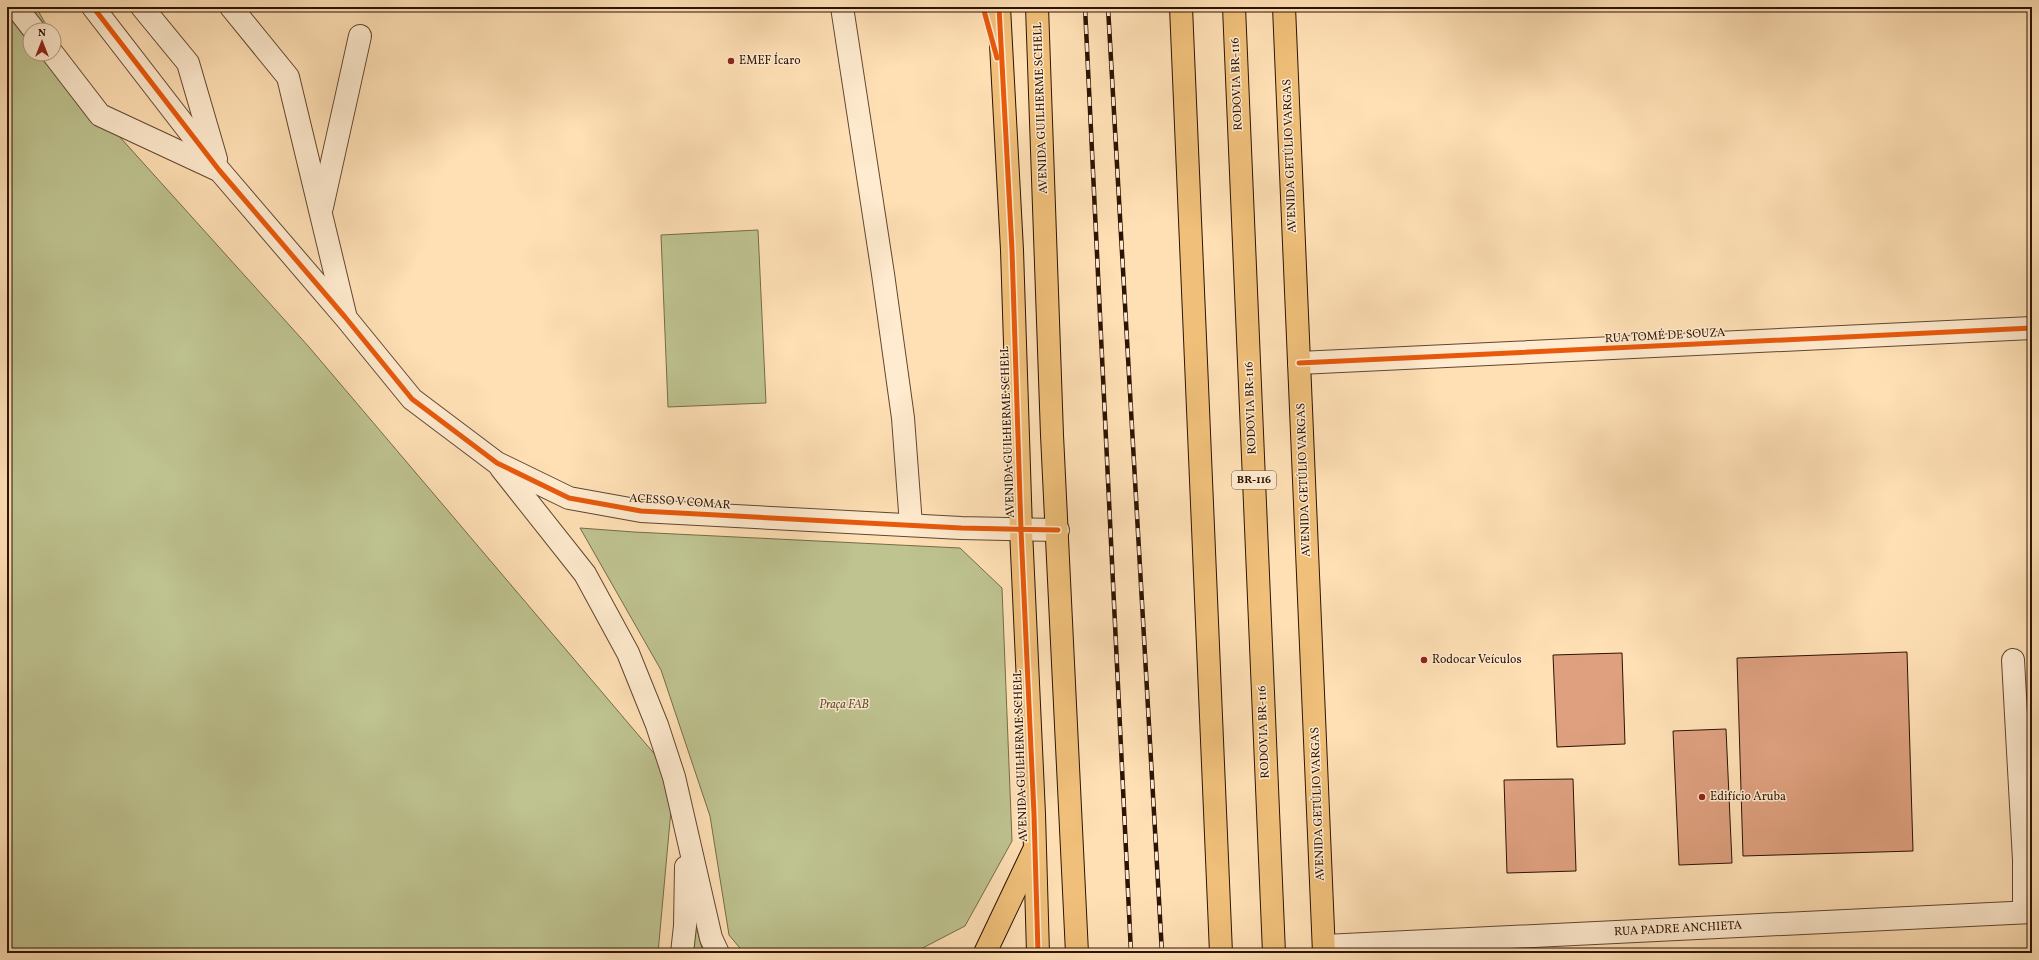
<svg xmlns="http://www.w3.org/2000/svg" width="2039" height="960" viewBox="0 0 2039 960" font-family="Vollkorn,serif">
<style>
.green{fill:#bec390;stroke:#766b4a}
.building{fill:#dea07f;stroke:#2d1304}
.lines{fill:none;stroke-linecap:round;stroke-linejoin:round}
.minor-casing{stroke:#624630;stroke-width:24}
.major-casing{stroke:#2d1304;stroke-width:24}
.highway-casing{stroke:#2d1304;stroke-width:24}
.minor{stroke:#ffebcf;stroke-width:22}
.major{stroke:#f0c07a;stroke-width:22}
.highway{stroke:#f0c07a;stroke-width:22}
.rail-casing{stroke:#2d1304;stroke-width:4.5}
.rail{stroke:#ffebcf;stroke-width:3;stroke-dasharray:9;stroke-linecap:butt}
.cycleway-casing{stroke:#ffebcf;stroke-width:8}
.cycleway{stroke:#e8590c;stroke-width:5}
.poi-dot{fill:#8f2418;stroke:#ffebcf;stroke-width:1.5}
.labels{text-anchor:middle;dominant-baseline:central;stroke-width:3;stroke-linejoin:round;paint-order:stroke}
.shield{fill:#ffebcf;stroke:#6c5441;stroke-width:1}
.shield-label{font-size:11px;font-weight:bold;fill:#2d1304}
.poi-label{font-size:12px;fill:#2d1304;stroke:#ffebcf;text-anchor:start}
.street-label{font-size:12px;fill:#2d1304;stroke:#ffebcf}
.park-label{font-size:12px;font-style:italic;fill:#605135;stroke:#ffebcf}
</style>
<rect width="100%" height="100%" fill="#ffe0b5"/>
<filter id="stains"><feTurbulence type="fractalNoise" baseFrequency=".005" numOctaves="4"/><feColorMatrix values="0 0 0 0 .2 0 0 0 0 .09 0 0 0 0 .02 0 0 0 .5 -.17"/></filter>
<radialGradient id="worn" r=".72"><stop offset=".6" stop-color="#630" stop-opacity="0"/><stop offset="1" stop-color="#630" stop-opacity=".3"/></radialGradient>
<g class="green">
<path d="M7 7H36L49 30H30V54H54V38L100 115 309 347 674 777 658 953H7Z"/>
<path d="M758 230 766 403 668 407 661 235Z"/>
<path d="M580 528 634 532 960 548 1002 588 1012 841 965 926 913 953H744L729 935 710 816 661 670Z"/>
<path d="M694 917 702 949 704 953H692Z"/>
</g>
<g class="building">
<path d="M1907 652 1913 851 1743 856 1737 658Z"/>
<path d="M1622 653 1625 744 1557 747 1553 655Z"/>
<path d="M1726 729 1732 863 1679 865 1673 731Z"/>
<path d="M1573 779 1576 871 1507 873 1504 780Z"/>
</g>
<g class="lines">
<defs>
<g id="minor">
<path d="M16 7 34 30"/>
<path d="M93 7 219 170 345 317 412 399 497 463 569 498 641 511 961 528 1058 530"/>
<path d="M142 7 188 63 216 159"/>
<path d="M231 7 288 77 345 314"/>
<path d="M842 7 883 274 903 418 911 525"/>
<path d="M53 54 100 115 216 169"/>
<path d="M322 207 360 36"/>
<path d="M1299 363 2032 328"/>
<path d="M501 468 585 574 628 653 657 725 674 777 711 938 718 953"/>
<path d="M2013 660 2024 860V912"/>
<path d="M1324 946 2032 912"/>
<path d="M682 953 685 926 686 867"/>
</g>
<g id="major">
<path d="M999 7 1012 250 1021 530 1034 814 1038 953"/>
<path d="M1037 7 1052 435 1077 953"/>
<path d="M1284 7 1324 953"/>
<path d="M985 953 1033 852"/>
</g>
<g id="highway">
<path d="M1181 7 1221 953"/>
<path d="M1234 7 1274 953"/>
</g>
</defs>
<use href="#minor" class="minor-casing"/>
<use href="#major" class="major-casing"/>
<use href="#highway" class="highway-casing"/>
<use href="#minor" class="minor"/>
<use href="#major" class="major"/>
<use href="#highway" class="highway"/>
<defs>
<g id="rail">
<path d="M1085 7 1131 953"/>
<path d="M1108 7 1162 953"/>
</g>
</defs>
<use href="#rail" class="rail-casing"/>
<use href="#rail" class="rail"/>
<defs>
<g id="cycleway">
<path d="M93 7 219 170 345 317 412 399 497 463 569 498 641 511 961 528 1058 530"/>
<path d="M983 7 997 58"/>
<path d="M999 7 1012 250 1021 530 1034 814 1038 953"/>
<path d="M1299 363 2032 328"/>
</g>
</defs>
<use href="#cycleway" class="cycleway-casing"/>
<use href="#cycleway" class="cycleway"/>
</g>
<g class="poi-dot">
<circle cx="731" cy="61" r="4"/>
<circle cx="1424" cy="660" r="4"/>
<circle cx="1702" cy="797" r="4"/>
</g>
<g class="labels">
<rect class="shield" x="1232" y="471" width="44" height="18" rx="3"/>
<g class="shield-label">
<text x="1254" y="480">BR-116</text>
</g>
<g class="poi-label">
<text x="739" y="61">EMEF Ícaro</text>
<text x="1432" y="660">Rodocar Veículos</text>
<text x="1710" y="797">Edifício Aruba</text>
</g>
<g class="street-label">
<text transform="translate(1237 84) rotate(-92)">RODOVIA BR-116</text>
<text transform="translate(1041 108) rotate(-92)">AVENIDA GUILHERME SCHELL</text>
<text transform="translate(1290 156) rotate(-92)">AVENIDA GETÚLIO VARGAS</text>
<text transform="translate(1665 336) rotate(-3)">RUA TOMÉ DE SOUZA</text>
<text transform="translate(1251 408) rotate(-92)">RODOVIA BR-116</text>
<text transform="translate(1008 432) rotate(-92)">AVENIDA GUILHERME SCHELL</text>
<text transform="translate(1304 480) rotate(-92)">AVENIDA GETÚLIO VARGAS</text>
<text transform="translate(680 502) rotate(4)">ACESSO V COMAR</text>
<text transform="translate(1264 732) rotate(-92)">RODOVIA BR-116</text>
<text transform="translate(1021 756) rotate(-92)">AVENIDA GUILHERME SCHELL</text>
<text transform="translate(1318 804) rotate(-92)">AVENIDA GETÚLIO VARGAS</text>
<text transform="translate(1678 929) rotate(-3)">RUA PADRE ANCHIETA</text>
</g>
<g class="park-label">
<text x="844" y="705">Praça FAB</text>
</g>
</g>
<rect width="2039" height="960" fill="none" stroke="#ffe0b5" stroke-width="24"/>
<rect x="8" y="8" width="2023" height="944" fill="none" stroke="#2d1304" stroke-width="2"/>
<rect x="12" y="12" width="2015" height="936" fill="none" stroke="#2d1304"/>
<g transform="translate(42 42)"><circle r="19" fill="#ffebcf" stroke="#ab957e"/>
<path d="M0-3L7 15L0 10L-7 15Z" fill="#8f2418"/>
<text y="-6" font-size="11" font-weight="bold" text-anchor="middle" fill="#2d1304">N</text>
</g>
<rect width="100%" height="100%" filter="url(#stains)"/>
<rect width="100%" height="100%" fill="url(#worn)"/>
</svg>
